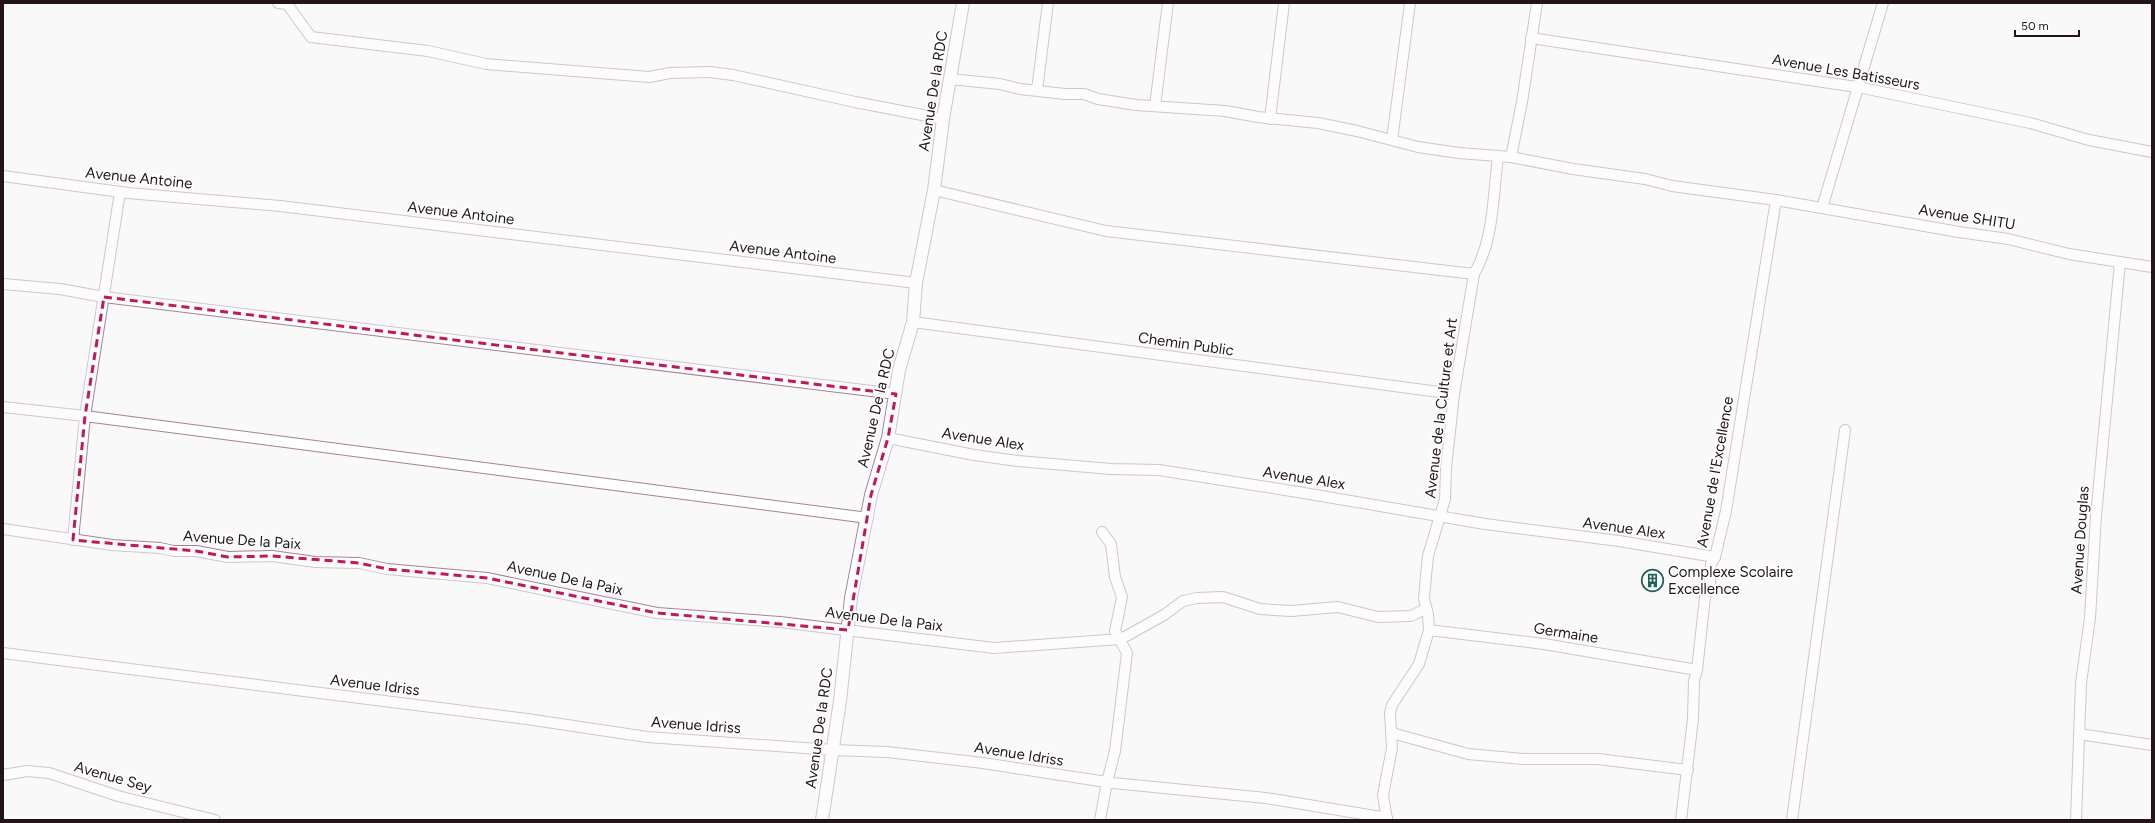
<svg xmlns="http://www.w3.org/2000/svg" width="2155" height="823" viewBox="0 0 2155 823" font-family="Figtree,sans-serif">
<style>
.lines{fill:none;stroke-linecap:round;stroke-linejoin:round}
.minor-casing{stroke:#a78290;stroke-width:12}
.tertiary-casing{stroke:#a78290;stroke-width:14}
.minor{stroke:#fff;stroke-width:10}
.tertiary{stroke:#fff;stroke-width:12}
.marked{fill:none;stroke:#c2185b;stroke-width:3;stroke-dasharray:8 5;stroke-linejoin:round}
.labels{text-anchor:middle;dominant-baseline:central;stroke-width:3.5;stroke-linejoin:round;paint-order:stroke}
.street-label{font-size:15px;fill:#221419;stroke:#fff}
.poi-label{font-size:15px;fill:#221419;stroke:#fff;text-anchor:start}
</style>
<rect width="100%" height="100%" fill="#f9f9f9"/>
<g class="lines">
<defs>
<g id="minor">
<path d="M278 3 287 4 311 37 428 51 486 64 649 77 670 73 710 72 733 75 855 102 943 119"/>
<path d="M1531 38 1863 88 2030 123 2089 140 2152 152"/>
<path d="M950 79 1000 84 1020 89 1065 94H1084L1098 99 1136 105 1225 111 1258 117 1318 123 1357 131 1418 147 1459 153 1511 157 1573 169 1645 179 1672 186 1776 200 1959 232 2008 239 2069 254 2152 267"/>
<path d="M1037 90 1048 3"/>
<path d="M1155 106 1168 3"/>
<path d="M1270 119 1284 3"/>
<path d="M1392 140 1410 3"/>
<path d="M1511 157 1522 102 1537 3"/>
<path d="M3 176 128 193 280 206 916 283"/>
<path d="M934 190 1106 231 1474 274"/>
<path d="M1822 208 1883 3"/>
<path d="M3 284 60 289 104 297 896 394"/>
<path d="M913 322 1454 394"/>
<path d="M3 407 85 416 868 518"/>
<path d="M888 438 974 455 1018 461 1111 469 1159 470 1298 492 1485 524 1619 541 1715 557"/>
<path d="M3 529 112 545 160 548 174 551H196L228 557 272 556 315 562 359 563 387 569 487 578 657 613 780 622 994 648 1121 639 1164 615 1183 601 1197 598 1223 597 1260 609 1291 611 1338 607 1378 617 1411 616 1425 609"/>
<path d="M73 540 85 416 120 192"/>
<path d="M1429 630 1544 644 1697 670"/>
<path d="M3 653 527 719 647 737 833 750 887 752 983 763 1113 783 1266 798 1387 818"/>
<path d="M1392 733 1468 754 1523 759H1598L1688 770"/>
<path d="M2079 734 2152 745"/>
<path d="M3 775 27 771 49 773 118 796 215 820"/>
<path d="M1100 820 1107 782 1115 751 1127 653 1115 631 1122 597 1115 577 1111 544 1102 532"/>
<path d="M1387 820 1383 795 1392 748 1390 713 1392 705 1419 664 1429 630 1428 614 1424 599 1426 576 1428 556 1445 499 1446 468 1454 394 1474 274C1494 240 1493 195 1498 157"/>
<path d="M1681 820 1693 719 1694 681 1697 670 1705 597 1710 583 1711 564 1715 557 1726 511 1776 200"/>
<path d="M1792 820 1845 430"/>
<path d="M2076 820 2081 683 2090 618 2096 516 2120 262"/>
</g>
<path id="tertiary" d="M822 820 840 701 851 598 871 495 888 438 899 370 913 322 916 283 934 190 943 119 963 3"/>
</defs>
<use href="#minor" class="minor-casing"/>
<use href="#tertiary" class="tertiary-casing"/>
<use href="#minor" class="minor"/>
<use href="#tertiary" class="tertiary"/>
</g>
<path d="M0 0H2155V823H0ZM104 297 896 394 888 438 871 495 848 630 657 613 487 578 387 569 359 563 272 556 228 557 196 551 73 540 85 416Z" fill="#f9f9f9" fill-opacity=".55" fill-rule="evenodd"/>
<path class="marked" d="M104 297 896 394 888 438 871 495 848 630 657 613 487 578 387 569 359 563 272 556 228 557 196 551 73 540 85 416Z"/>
<defs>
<symbol id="building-ring" viewBox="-11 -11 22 22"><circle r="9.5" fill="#fff" stroke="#1e6457" stroke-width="1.5"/><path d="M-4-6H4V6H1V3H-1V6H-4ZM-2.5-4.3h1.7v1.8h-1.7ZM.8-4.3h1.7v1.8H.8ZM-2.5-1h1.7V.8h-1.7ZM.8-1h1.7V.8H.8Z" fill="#1e6457"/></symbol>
</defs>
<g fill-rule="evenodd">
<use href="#building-ring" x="1640" y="568" width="25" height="25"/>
</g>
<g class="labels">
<g class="street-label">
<text transform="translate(1846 72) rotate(10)">Avenue Les Batisseurs</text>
<text transform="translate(933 91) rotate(-81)">Avenue De la RDC</text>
<text transform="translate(139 178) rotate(6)">Avenue Antoine</text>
<text transform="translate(461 213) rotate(7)">Avenue Antoine</text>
<text transform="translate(1967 217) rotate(9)">Avenue SHITU</text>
<text transform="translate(783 252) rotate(7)">Avenue Antoine</text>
<text transform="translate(1186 344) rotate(8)">Chemin Public</text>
<text transform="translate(876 408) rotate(-77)">Avenue De la RDC</text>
<text transform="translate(1441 408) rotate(-83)">Avenue de la Culture et Art</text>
<text transform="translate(983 439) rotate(9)">Avenue Alex</text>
<text transform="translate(1715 472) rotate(-80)">Avenue de l'Excellence</text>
<text transform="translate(1304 478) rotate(9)">Avenue Alex</text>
<text transform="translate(1624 528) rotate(8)">Avenue Alex</text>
<text transform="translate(242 540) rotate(4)">Avenue De la Paix</text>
<text transform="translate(2080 540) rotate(-86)">Avenue Douglas</text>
<text transform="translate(565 578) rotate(12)">Avenue De la Paix</text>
<text transform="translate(884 619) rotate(7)">Avenue De la Paix</text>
<text transform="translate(1566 633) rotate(9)">Germaine</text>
<text transform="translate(375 685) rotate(7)">Avenue Idriss</text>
<text transform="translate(696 725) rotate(4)">Avenue Idriss</text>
<text transform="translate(819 728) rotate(-82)">Avenue De la RDC</text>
<text transform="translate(1019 754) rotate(9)">Avenue Idriss</text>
<text transform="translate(113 777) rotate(16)">Avenue Sey</text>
</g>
<g class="poi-label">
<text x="1668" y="572">Complexe Scolaire<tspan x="1668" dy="17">Excellence</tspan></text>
</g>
</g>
<rect width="2155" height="823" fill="none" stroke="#221419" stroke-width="8"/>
<path d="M2015 30v6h64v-6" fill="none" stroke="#221419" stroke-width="2"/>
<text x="2021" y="30" font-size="12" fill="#221419" stroke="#ffffff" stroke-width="3" paint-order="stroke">50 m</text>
</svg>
